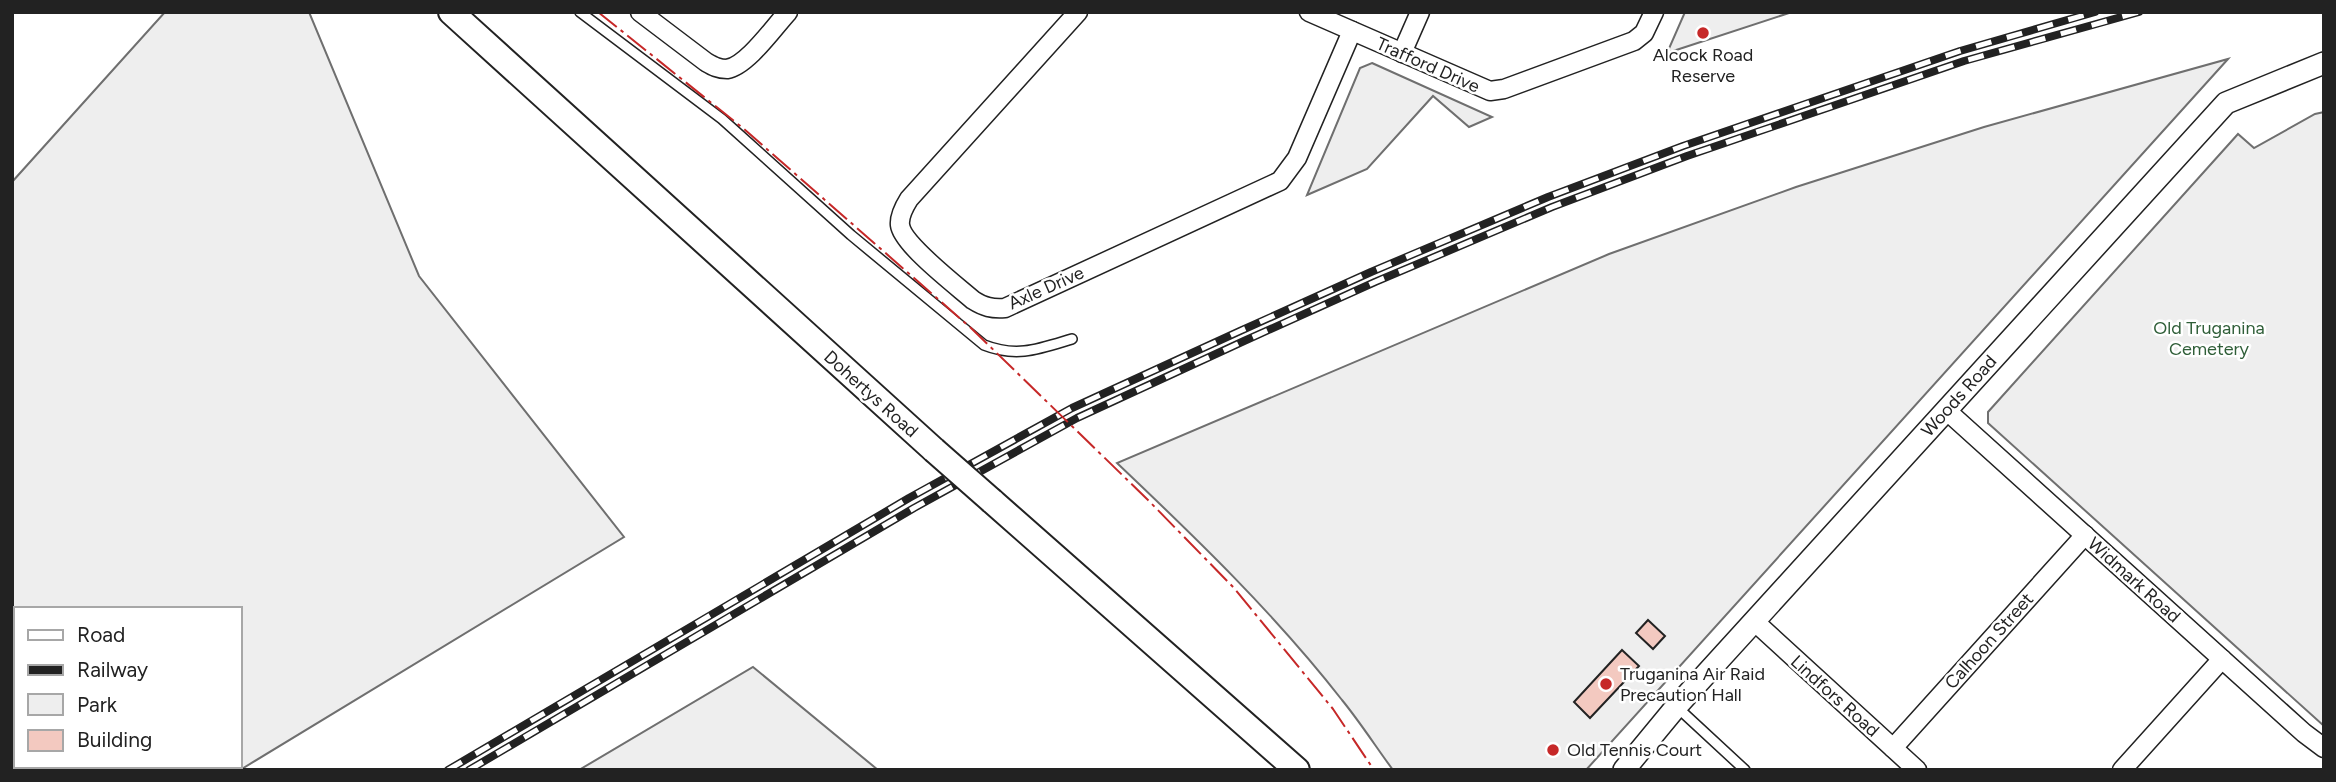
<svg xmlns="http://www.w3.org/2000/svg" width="2336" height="782" viewBox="0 0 2336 782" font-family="Figtree,sans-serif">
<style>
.green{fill:#eee;stroke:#6f6f6f;stroke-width:2}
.building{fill:#f3c9c0;stroke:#222;stroke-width:2}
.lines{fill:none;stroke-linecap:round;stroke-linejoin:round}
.service-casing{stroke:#222;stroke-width:12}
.minor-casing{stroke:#222;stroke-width:21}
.tertiary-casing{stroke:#222;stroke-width:24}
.secondary-casing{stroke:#222;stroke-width:28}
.service{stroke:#fff;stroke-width:9}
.minor{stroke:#fff;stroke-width:18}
.tertiary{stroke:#fff;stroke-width:21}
.secondary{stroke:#fff;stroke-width:24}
.rail-casing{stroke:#222;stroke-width:8}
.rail{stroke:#fff;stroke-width:5;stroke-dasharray:16;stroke-linecap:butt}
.secondary-bridge-casing{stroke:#222;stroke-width:28;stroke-linecap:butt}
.secondary-bridge{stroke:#fff;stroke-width:24}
.power{stroke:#c62828;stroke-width:2;stroke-dasharray:24 5 3.5 5;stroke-linecap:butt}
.poi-dot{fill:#c62828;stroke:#fff;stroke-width:2.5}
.labels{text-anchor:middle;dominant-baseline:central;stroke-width:5;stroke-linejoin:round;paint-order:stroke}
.poi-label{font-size:18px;fill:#222;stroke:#fff;text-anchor:start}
.street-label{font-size:18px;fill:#222;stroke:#fff}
.park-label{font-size:18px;fill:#2f5e38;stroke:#fff}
</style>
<rect width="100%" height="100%" fill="#fff"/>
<g class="green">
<path d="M165 12H309L419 276 624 537 240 770H132L130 766H240V609H16V754L12 756V182Z"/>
<path d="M1685 12H1792L1667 53Z"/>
<path d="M2228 59 1586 770H1393C1376 747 1360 722 1342 700 1275 614 1196 538 1117 463L1609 254 1796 187 1984 127Z"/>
<path d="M1372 63 1492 117 1469 127 1433 96 1367 169 1307 195 1360 68Z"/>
<path d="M2324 112V726L1988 423V412L2238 134 2254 148 2315 114Z"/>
<path d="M753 667 878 770H579Z"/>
</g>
<g class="building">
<path d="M1648 620 1665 636 1653 649 1636 633Z"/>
<path d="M1622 650 1639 666 1590 718 1574 702Z"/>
</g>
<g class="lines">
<defs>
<g id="service">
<path d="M580 12 722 119 851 235 984 345C1017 358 1039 349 1072 339"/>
<path d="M1678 708 1745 770"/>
</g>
<g id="minor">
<path d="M640 12 706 62C713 66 718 69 727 69 747 66 774 27 788 12"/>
<path d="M1078 12 909 199C904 207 899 216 900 225 902 244 957 286 973 300 984 307 992 309 1005 308L1280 181 1297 158 1352 31"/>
<path d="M1309 12 1490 91 1504 89 1634 41 1644 33 1654 12"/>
<path d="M1402 53 1420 12"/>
<path d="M1946 410 2304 733 2324 748"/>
<path d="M1754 621 1917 770"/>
<path d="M1893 748 2085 535"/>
<path d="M2122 770 2222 659"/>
</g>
<path id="tertiary" d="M1624 770 1676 707 2226 103 2324 63"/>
<g id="secondary">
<path d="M451 12 934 450"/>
<path d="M992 501 1297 770"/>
</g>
</defs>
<use href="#service" class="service-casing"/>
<use href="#minor" class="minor-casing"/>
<use href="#tertiary" class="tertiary-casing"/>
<use href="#secondary" class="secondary-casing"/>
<use href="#service" class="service"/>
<use href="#minor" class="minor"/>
<use href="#tertiary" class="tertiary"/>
<use href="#secondary" class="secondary"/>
<defs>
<g id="rail">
<path d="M448 770 909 498 1072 408 1240 331 1371 272 1548 197 1683 146 1960 51 2095 12"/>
<path d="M469 770 914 508 1077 418 1244 341 1375 282 1552 207 1687 156 1964 61 2139 12"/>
</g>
</defs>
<use href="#rail" class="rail-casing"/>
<use href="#rail" class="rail"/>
<defs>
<path id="secondary-bridge" d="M934 450 992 501"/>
</defs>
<use href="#secondary-bridge" class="secondary-bridge-casing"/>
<use href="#secondary-bridge" class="secondary-bridge"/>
<path class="power" d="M598 12 744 129 971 328 1149 501 1234 588 1333 709 1374 770"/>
</g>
<g class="poi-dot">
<circle cx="1703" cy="33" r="7"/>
<circle cx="1606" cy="684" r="7"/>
<circle cx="1553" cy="750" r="7"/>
</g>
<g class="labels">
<g class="poi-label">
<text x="1703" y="55" text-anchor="middle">Alcock Road<tspan x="1703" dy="21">Reserve</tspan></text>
<text x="1620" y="674">Truganina Air Raid<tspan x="1620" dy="21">Precaution Hall</tspan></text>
<text x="1567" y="750">Old Tennis Court</text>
</g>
<g class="street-label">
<text transform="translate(1428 65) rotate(24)">Trafford Drive</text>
<text transform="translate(1046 288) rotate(-24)">Axle Drive</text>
<text transform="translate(871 394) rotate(42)">Dohertys Road</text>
<text transform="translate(1959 396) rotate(-48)">Woods Road</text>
<text transform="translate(2134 580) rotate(42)">Widmark Road</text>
<text transform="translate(1989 641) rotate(-48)">Calhoon Street</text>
<text transform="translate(1835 696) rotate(42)">Lindfors Road</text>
</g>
<g class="park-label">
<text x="2209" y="328">Old Truganina<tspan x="2209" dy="21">Cemetery</tspan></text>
</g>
</g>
<rect width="2336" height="782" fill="none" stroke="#222222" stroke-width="28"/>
<rect x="14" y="607" width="228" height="161" fill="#ffffff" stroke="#a7a7a7" stroke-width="2"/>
<rect x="28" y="630" width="35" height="10" fill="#ffffff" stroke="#a7a7a7" stroke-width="2"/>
<text x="77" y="642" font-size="21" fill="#222222">Road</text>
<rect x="28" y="665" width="35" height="10" fill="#222222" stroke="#a7a7a7" stroke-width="2"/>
<text x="77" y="677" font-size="21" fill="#222222">Railway</text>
<rect x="28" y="694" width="35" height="21" fill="#eeeeee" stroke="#a7a7a7" stroke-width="2"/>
<text x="77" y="712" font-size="21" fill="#222222">Park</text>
<rect x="28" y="730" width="35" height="21" fill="#f3c9c0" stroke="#a7a7a7" stroke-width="2"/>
<text x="77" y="747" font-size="21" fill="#222222">Building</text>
</svg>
